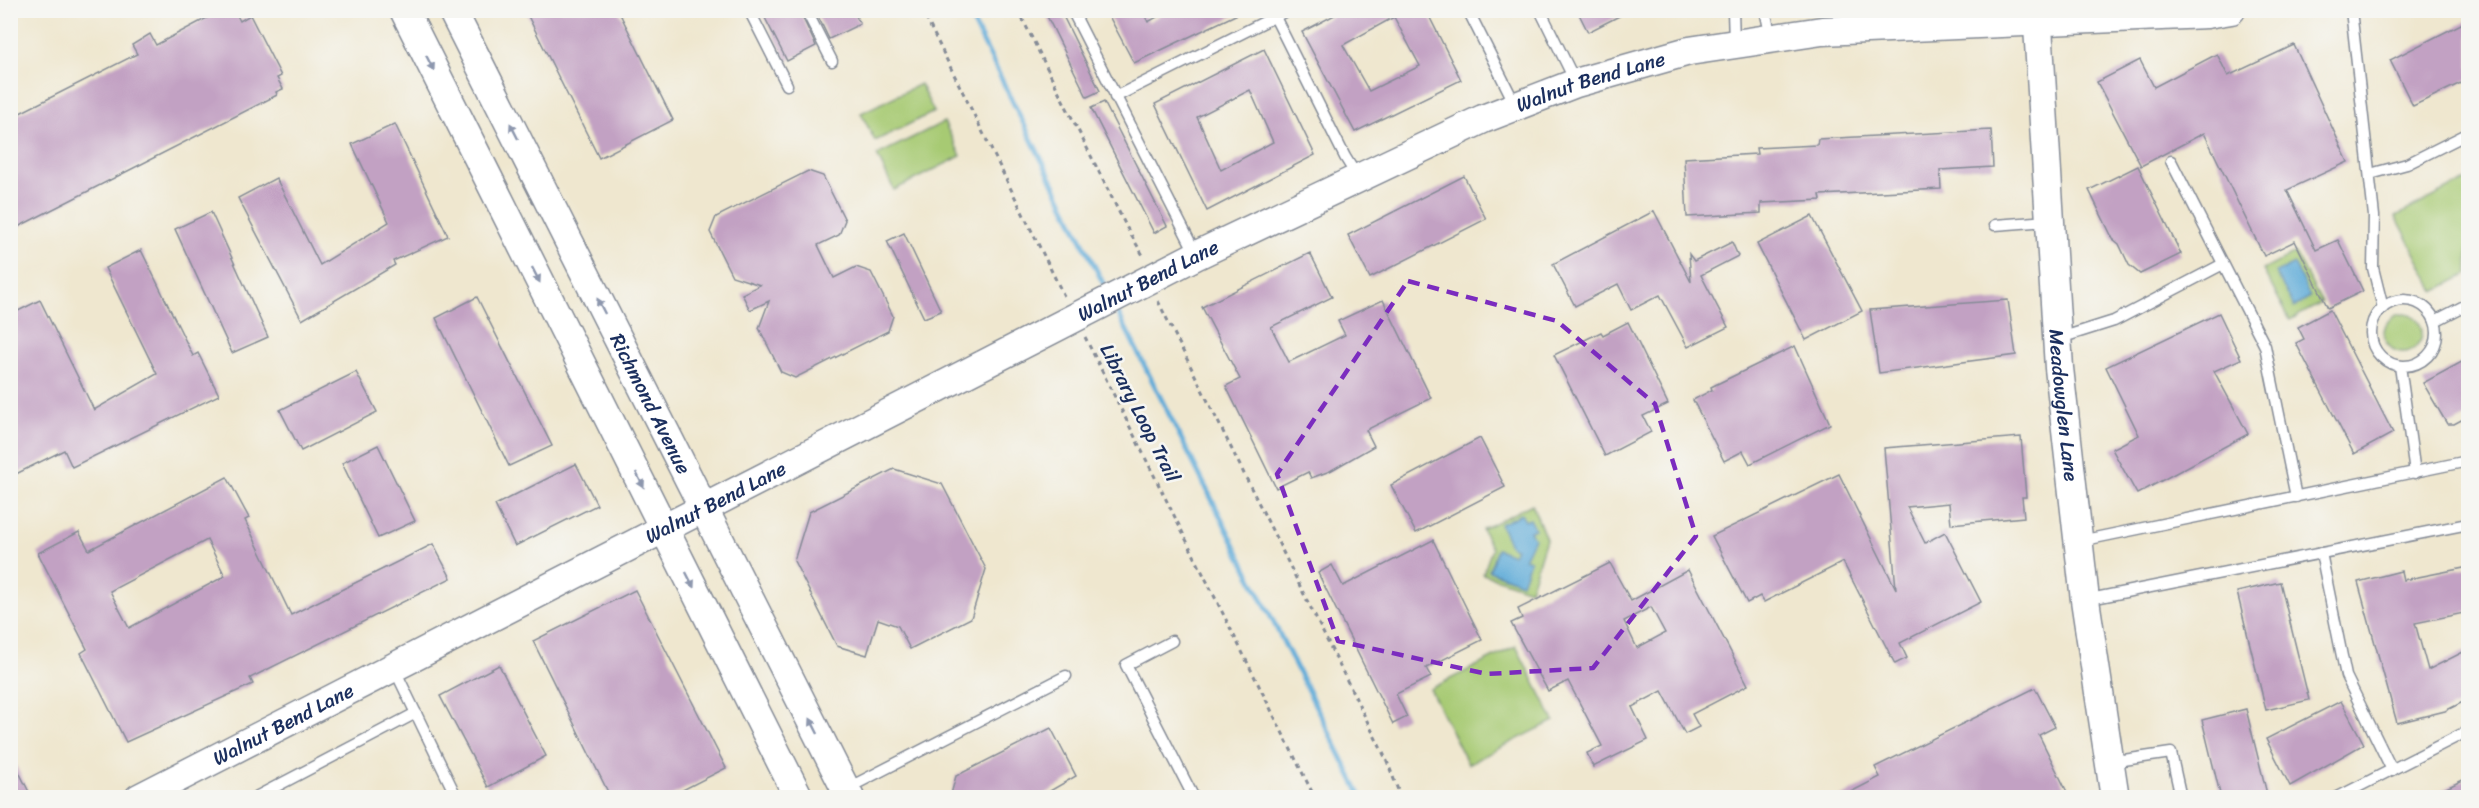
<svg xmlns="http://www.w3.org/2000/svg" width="2479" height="808" viewBox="0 0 2479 808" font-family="Sriracha,sans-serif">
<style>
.green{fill:#a7ca73;stroke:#617c68;stroke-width:1.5}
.water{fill:#5fabd8;stroke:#3d6d9b;stroke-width:1.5}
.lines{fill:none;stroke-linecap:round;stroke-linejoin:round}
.stream{stroke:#5fabd8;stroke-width:5}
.building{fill:#c2a1c3;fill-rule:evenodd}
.lane-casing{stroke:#858b96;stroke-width:13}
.secondary-casing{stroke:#858b96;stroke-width:31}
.path{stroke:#858b96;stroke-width:3;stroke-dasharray:4.5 4.5;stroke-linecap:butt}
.lane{stroke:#fff;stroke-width:10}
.secondary{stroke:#fff;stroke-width:28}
.oneway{fill:#8d97ae}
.marked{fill:none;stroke:#7b2cbf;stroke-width:4.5;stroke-dasharray:12 8;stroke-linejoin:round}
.labels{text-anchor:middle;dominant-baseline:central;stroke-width:5;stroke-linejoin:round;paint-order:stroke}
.street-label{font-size:20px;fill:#1b2f5e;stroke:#f6f6f2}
</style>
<rect width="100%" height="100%" fill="#f6f6f2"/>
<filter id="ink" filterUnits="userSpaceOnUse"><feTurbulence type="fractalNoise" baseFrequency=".0167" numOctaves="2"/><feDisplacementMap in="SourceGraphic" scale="12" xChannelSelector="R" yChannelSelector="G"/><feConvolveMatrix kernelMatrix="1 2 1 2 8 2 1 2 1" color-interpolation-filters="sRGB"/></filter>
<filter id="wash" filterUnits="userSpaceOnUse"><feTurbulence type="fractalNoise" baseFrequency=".008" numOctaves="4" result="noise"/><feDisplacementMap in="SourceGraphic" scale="24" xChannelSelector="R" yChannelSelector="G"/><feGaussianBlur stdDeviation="1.35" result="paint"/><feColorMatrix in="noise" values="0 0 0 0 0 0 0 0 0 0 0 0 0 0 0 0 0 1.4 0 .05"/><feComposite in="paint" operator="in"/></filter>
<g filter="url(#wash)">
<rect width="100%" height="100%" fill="#efe7cf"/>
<g class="green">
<path d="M920 84 934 112 875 141 861 113Z"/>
<path d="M944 122 961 156 894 190 877 155Z"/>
<path d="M2468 179V274L2435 291 2396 216Z"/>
<path d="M2295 253 2322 303 2290 320 2263 270Z"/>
<circle cx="2403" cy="333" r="19"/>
<path d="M1532 504 1546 539 1530 590 1483 574 1492 549 1482 529Z"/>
<path d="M1516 646 1554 721 1468 764 1430 689Z"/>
</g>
<g class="water">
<path d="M2294 264 2310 297 2294 307 2276 273Z"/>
<path d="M1521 514 1525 521 1530 519 1535 529 1530 531 1534 538 1524 559 1530 561 1522 583 1489 571 1497 549 1513 555 1516 548 1511 547 1500 524Z"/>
</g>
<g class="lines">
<g class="stream">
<path d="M967 10 1107 291"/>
<path d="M1115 307 1362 798"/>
</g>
</g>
<g id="blocks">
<g class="building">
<path d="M222 10H234L240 21 250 15 281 76 277 78 283 89 276 92 277 95 10 231V118L137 54 132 45 150 34 156 45Z"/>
<path d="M525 10H618L673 120 599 158Z"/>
<path d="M761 10H799L816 46 787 61Z"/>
<path d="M815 10H853L860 24 829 39Z"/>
<path d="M1044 10H1060L1100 91 1087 97Z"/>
<path d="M1120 10H1142L1148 22 1170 10H1246L1134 63 1109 16Z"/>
<path d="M1344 10H1426L1461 80 1355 132 1302 32ZM1394 17 1420 66 1369 91 1343 45Z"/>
<path d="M1577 10H1631L1588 32Z"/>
<path d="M2469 20V79L2413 106 2390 60Z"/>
<path d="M2294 45 2348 162 2287 190 2316 250 2338 240 2363 291 2328 308 2295 241 2264 256 2204 133 2141 166 2097 82 2140 60 2154 87 2217 54 2228 76Z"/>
<path d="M1264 49 1315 155 1207 211 1155 104ZM1250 90 1273 142 1221 170 1197 117Z"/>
<path d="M1104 102 1167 226 1154 233 1091 108Z"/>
<path d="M395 124 448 236 393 261 395 265 302 320 238 198 276 178 320 265 389 222 352 144Z"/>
<path d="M1991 130 1993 167 1940 170 1941 189 1820 195 1821 200 1761 203V213L1687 217 1684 158 1757 154 1756 148 1817 145 1818 139Z"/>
<path d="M2138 166 2181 254 2140 274 2129 265 2119 244 2113 239 2089 190Z"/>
<path d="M808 171 823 176 845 220 839 235 818 245 834 278 856 267 871 272 893 316 888 331 795 378 781 372 759 328 769 301 750 310 742 294 760 285 732 276 710 232 716 217Z"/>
<path d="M1464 176 1486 219 1370 278 1348 235Z"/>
<path d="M1654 211 1691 282 1689 254 1694 261 1732 242 1738 256 1701 275 1728 327 1688 347 1660 295 1631 310 1618 284 1575 306 1553 264Z"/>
<path d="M211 212 268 337 232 353 175 229Z"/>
<path d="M1812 216 1862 311 1806 340 1757 244Z"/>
<path d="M904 233 941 311 924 318 887 241Z"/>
<path d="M141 250 193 356 198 353 219 395 72 467 64 450 10 477V315L40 300 94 410 157 374 105 268Z"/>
<path d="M1310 253 1332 297 1271 327 1289 362 1345 335 1338 321 1383 300 1431 398 1366 430 1374 446 1330 471 1311 478 1308 472 1276 488 1226 386 1240 379 1202 307Z"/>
<path d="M477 297 552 446 509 466 436 318Z"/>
<path d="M2008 300 2016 355 1879 373 1870 310Z"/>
<path d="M2330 310 2393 433 2354 454 2296 343 2304 339 2298 327Z"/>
<path d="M2219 313 2241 359 2214 371 2248 434 2137 494 2112 449 2139 435 2106 367Z"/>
<path d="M1628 322 1668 404 1643 416 1651 432 1605 456 1554 355 1601 332 1603 335Z"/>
<path d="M1795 346 1830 424 1750 464 1743 451 1724 461 1693 400 1712 390 1711 387Z"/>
<path d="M2469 358V416L2454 424H2447L2423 383Z"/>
<path d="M356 372 377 412 301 451 280 410Z"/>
<path d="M2021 437 2026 497H2022L2024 517 1951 524 1949 503 1907 507 1925 543 1945 532 1981 602 1900 643 1907 658 1895 664 1843 562 1764 602 1760 596 1747 603 1712 536 1839 474 1896 589 1884 448Z"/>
<path d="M1480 438 1505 487 1416 533 1391 485Z"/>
<path d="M378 445 415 521 378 538 342 463Z"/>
<path d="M576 464 597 505 515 546 495 505Z"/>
<path d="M894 469 942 484 986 569 971 618 910 649 898 626 878 619 867 655 837 646 794 561 809 512Z"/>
<path d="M227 477 249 518 245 520 291 615 433 544 451 578 250 678 253 684 126 742 81 653 87 649 38 553 79 532 89 550ZM207 540 225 576 129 628 110 591Z"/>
<path d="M1433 540 1482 640 1426 668 1431 677 1396 694 1407 717 1393 724 1318 573 1332 565 1343 586Z"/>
<path d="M1610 563 1631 601 1688 570 1748 685 1692 714 1699 727 1685 734 1662 691 1632 707 1648 740 1593 767 1587 753 1602 746 1568 681 1548 691 1511 623 1522 618 1518 609ZM1651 607 1665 633 1637 648 1624 621Z"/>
<path d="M2469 567V612L2415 623 2428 670 2469 649V699L2445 711 2397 723 2358 582 2401 571 2403 580Z"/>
<path d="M2280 582 2309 700 2266 710 2237 592Z"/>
<path d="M635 590 726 768 667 798H611L533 641Z"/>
<path d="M499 665 546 756 488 787 440 696Z"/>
<path d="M2035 688 2055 727 2039 735 2070 798H1839L1880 777 1875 767Z"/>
<path d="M2341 701 2364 744 2290 786 2266 739Z"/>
<path d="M2246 709 2268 798H2221L2202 720Z"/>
<path d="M1051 728 1076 776 1038 798H950L956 776Z"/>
<path d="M10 754 32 798H10Z"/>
<path d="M2469 777V798H2426Z"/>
</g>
</g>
</g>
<g filter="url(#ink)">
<use href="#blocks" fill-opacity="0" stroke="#858b96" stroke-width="1.5"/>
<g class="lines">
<defs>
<g id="lane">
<path d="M749 10 787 85"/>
<path d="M806 10 832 61"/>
<path d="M1072 10 1196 254"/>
<path d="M1468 10 1516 106"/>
<path d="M1540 10 1576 83"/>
<path d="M1733 10 1734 43"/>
<path d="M1765 10 1771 38"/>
<path d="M2351 10 2374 216 2373 268 2383 308"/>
<path d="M1272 11 1345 157 1358 178"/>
<path d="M1115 97 1288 10"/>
<path d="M2171 161 2265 346 2296 497"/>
<path d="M2370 174 2407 164 2465 135"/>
<path d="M1995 225 2049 221"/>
<circle cx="2404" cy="333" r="33"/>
<path d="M2435 321 2468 304"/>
<path d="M2057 339 2114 321 2223 264"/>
<path d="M2400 366 2415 473"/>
<path d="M2080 541 2468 461"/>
<path d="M2321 553 2346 676 2392 770"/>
<path d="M2085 600 2468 524"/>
<path d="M1172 641 1126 665 1194 798"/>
<path d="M394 668 454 792"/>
<path d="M2110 762 2171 753 2181 798"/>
<path d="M848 788 1066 676"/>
<path d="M254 798 416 713"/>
<path d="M2336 798 2468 731"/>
</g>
<g id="secondary">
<path d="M404 10 799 798"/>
<path id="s1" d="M452 10 850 798"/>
<path id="s2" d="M2037 10 2059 368 2085 600 2115 798"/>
<path id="s3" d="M139 798 1197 255 1483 119 1576 83 1689 51 1822 31 2207 14 2231 10"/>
</g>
</defs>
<use href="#lane" class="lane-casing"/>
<use href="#secondary" class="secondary-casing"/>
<g class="path">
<path d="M922 10 1064 296"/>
<path d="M1018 10 1127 228 1144 257"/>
<path d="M1158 301 1387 761 1401 798"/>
<path d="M1085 337 1315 798"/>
</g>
<use href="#lane" class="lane"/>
<use href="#secondary" class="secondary"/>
</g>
<defs><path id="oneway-solid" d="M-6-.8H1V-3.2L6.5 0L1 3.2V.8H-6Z" transform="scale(1.5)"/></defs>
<g class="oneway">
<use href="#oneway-solid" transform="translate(430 63) rotate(63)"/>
<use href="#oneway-solid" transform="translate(514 131) rotate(-117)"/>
<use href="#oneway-solid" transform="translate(536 275) rotate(63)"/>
<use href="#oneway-solid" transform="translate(601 306) rotate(-117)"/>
<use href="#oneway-solid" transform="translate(640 480) rotate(63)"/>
<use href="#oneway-solid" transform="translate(690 580) rotate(63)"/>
<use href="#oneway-solid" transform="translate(814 726) rotate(-117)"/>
</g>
</g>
<path class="marked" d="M1408 281 1557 321 1655 404 1696 536 1593 668 1487 674 1338 641 1277 474Z"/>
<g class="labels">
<g class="street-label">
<text stroke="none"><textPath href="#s3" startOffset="1620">Walnut Bend Lane</textPath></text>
<text stroke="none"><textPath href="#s3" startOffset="1134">Walnut Bend Lane</textPath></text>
<text stroke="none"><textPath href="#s1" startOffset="441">Richmond Avenue</textPath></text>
<text stroke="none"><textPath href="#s2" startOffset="396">Meadowglen Lane</textPath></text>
<text transform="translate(1140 413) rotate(63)">Library Loop Trail</text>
<text stroke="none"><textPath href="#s3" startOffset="648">Walnut Bend Lane</textPath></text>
<text stroke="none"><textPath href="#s3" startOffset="162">Walnut Bend Lane</textPath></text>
</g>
</g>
<rect width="2479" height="808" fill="none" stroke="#f6f6f2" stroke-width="36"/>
</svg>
